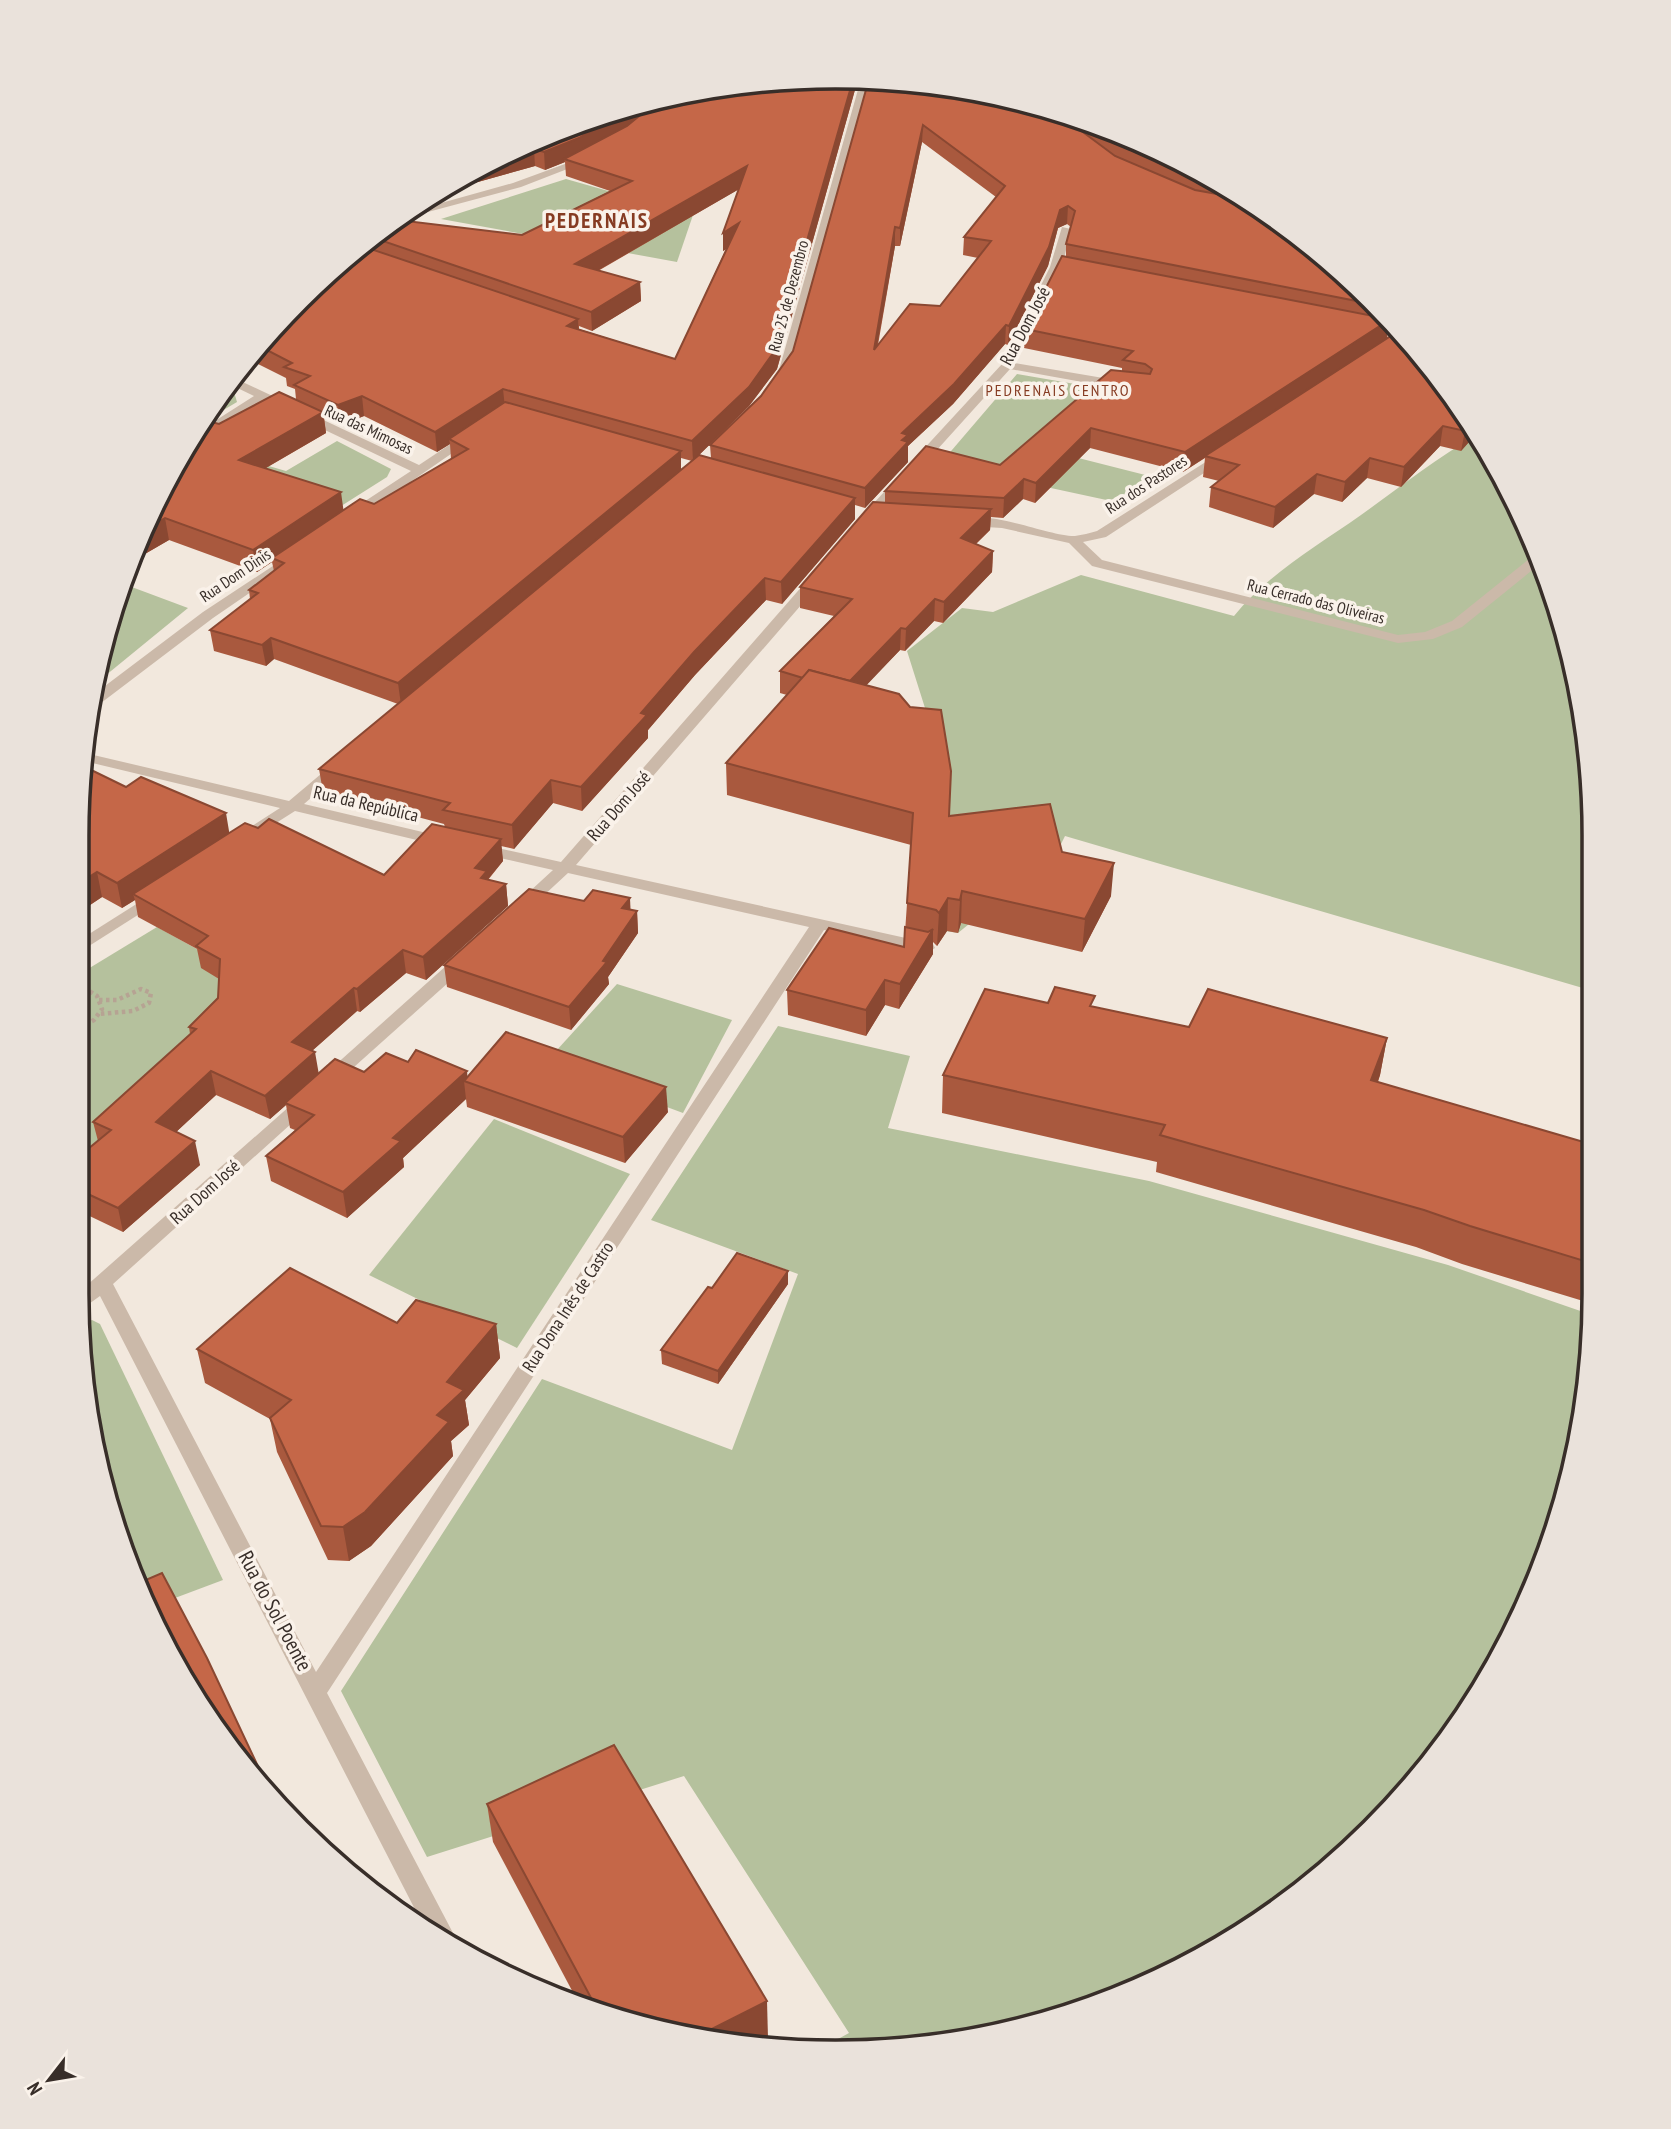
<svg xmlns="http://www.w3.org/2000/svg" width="1671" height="2129" font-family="'PT Sans Narrow',sans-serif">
  <rect width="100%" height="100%" fill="#f2e8dd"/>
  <g fill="#b5c19d">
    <polygon points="566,179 693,215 677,262 441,219"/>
    <polygon points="1017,374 1133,394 1035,447 1165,480 1125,504 940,464"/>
    <polygon points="224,388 234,392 237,402 200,424"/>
    <path d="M1477 435 1492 456 1554 592 1592 785 1593 991 1065 836 1057 852 958 933 940 930V741L925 708 907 651 962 608 993 612 1081 575 1234 616C1268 574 1317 546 1361 515 1399 488 1436 458 1477 435Z"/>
    <polygon points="337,441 391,469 387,477 338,508 196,445 286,471"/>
    <polygon points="121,583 188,608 100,680 117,591"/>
    <polygon points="157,927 213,958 224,982 222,1021 164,1086 77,1160 78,975"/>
    <polygon points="617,984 732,1020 683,1113 546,1062"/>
    <polygon points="778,1026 910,1056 888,1128 1149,1181 1448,1265 1592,1315 1579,1441 1536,1583 1466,1715 1372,1830 1215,1950 1032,2026 836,2052 818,2050 849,2033 684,1776 427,1857 341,1691 542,1379 732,1450 798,1274 651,1220"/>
    <polygon points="494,1119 630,1174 517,1348 369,1275"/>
    <polygon points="92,1320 100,1324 223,1580 151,1607 103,1490 81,1324"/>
  </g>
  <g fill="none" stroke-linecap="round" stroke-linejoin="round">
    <g stroke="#b6a393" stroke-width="4.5" stroke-dasharray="3.5 3.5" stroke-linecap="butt">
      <polyline points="78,984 97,996 102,1009 94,1020 78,1029"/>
      <polyline points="99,1000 117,1000 141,989 151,993 149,1003 133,1011 99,1014"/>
      <polyline points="78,1080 85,1084 89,1096 78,1103"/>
    </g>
    <g fill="#cbb9a9" fill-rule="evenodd">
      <polygon points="861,79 871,79 791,370 784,382 776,382 774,379 779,370"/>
      <polygon points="584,157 593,159 521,187 398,220 409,212 513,183"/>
      <polygon points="1062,227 1071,229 1062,267 1014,363 1121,381 1127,385 1121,389 1010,369 871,523 861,523 861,517 1002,364 1050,267"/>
      <polygon points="232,377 419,465 464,435 472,435 474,438 357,519 347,519 347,513 411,471 264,401 204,439 196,439 196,433 254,396 227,383"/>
      <path d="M1223 451 1229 455 1227 458 1106 537 1083 542 1102 560 1398 635 1425 632 1452 621 1534 555H1537L1541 563 1462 627 1433 639 1398 643 1092 566 1069 543 1002 528 969 526 962 522C982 506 1050 537 1075 536 1082 535 1090 533 1097 531Z"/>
      <polygon points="291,554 298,558 296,561 213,618 101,703 95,704 97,692 203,612"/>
      <polygon points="816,575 823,579 821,582 576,865 933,944 935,948 927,953 824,930 327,1693 453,1933 456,1941 453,1948 423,1925 100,1296 79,1311 77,1294 300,1097 312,1097 315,1101 312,1105 113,1284 316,1672 809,927 568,873 528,910 516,910 514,907 516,904 553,870 474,852 472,849 480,844 561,862 811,576"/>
      <polygon points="85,753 289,801 334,763 339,761 347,766 344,769 304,804 448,838 450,841 442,846 295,811 238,847 230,842 232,839 280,808 84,761"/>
      <polygon points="157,891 165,896 163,899 78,953 78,941"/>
      <polygon points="462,956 470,961 468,965 335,1084 323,1084 320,1080 323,1076 456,957"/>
    </g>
  </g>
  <g fill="#a9593e" fill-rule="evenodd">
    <path d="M858 79 777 369 749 406 699 455 711 458 710 445 761 396 793 351 869 79 1066 119 1064 115 1171 155 1297 234 1399 329 1389 327 1387 338 1476 434 1461 451 1440 446 1401 487 1367 478 1342 502 1314 494 1273 528 1209 507 1211 487 1219 481 1203 477 1205 458 1183 472 1090 448 1035 503 1023 499 1003 518 991 517 990 530 976 544 993 551 992 572 943 623 934 621 905 651 900 650 866 685 950 816 1062 852 1111 896 1082 952 961 923 958 933 947 931 937 946 933 942V954L899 1009 885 1005 866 1036 788 1015 787 990 904 947 911 845 727 795 726 763 787 695 780 693V671L834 616 800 608V587L885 503V491L1000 465 1122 371V368L1024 348 1025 329 1066 256V244L1071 227 1067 224 1058 228 1048 266 1008 345 1005 344 953 404 908 446V462L865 508 855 505V519L782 604 766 600 695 675 648 730V738L582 811 553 803 514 849 501 846 503 861 488 880 506 884 508 906 426 980 406 973 360 1012 357 1011 312 1051 318 1073 364 1072 408 1062 467 1071V1078L668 1112 625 1163 467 1107 466 1099 403 1158 404 1167 347 1218 271 1181 266 1156 295 1130 290 1128 286 1105 270 1119 216 1095 176 1132 200 1165 123 1232 77 1210V1158L98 1141 93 1122 190 1034 189 1027 218 998 219 979 201 968 197 949 138 917 135 900 122 908 102 897 78 913 126 787 229 832 384 875 445 827 444 824 323 792 319 769 398 704 274 659 266 666 214 651 210 630 250 599 249 590 274 571 272 562 257 572 169 540 131 562 178 457 219 424 296 399 295 389 287 386 286 378 248 359 336 265 398 220 522 235 610 191 566 176 565 162 545 170 535 166 435 194 456 179 591 117 646 111 736 84ZM922 142 996 197 964 237 963 255 978 258 940 306 878 345 895 246H900ZM739 189 723 251 726 249 675 359 579 329V326L592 331 641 301 640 282 598 271ZM364 416 437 452 450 444 451 459 374 504 343 510 266 468 326 433 324 417 341 425ZM681 458 692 461 681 469Z"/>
    <polygon points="584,901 637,911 638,933 608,977 609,984 571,1030 447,987 444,965"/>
    <polygon points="1048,1003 1094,1007 1189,1027 1387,1038 1380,1075 1378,1082 1594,1145 1594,1294 1593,1304 1462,1264 1416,1247 1156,1172 1157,1162 942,1113 943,1075"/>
    <polygon points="788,1271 788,1284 718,1384 662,1364 661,1350"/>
    <polygon points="397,1323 496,1324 500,1358 465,1400 469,1425 451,1441 453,1456 371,1546 349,1561 328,1560 277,1452 270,1419 205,1383 197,1349"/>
    <polygon points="487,1804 768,2038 760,2042 640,2026 577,2000 493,1842"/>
  </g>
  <g fill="#8a4832">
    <polygon points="858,79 777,369 749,406 693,461 692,441 853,80"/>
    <polygon points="654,103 633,124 564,159 565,162 545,170 544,152 629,108"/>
    <polygon points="923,125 922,142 900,246 900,228"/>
    <polygon points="534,149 535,166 435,194 456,179 505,156"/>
    <polygon points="747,166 748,184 576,283 575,264"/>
    <polygon points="1068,206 1067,224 1058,228 1048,266 1008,345 1009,326 1060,210"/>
    <polygon points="739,223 739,242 723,251 723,233"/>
    <polygon points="895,227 895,246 873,369 874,350"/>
    <polygon points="640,282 641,301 592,331 591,312"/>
    <polygon points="578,319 579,339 567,326"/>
    <polygon points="1389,320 1387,338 1183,472 1185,452"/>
    <polygon points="1006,325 1005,344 953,404 908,446 908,462 865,508 865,488 902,433"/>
    <polygon points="503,389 505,408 449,439 450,444 437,452 435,432"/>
    <polygon points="362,396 364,416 341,425 338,405"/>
    <polygon points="323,412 326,433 243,481 239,460"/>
    <polygon points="1470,425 1476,434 1461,451 1465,431"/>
    <polygon points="1443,426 1440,446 1401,487 1404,467"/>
    <polygon points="1091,428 1090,448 1035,503 1036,483"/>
    <polygon points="681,451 681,471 401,705 398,683"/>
    <polygon points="1370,458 1367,478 1342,502 1345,482"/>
    <polygon points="1317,474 1314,494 1273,528 1275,507"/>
    <polygon points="1024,479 1023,499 1003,518 1004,498"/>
    <polygon points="341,492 344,514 272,558 272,562 257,572 253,550"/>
    <polygon points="855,498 855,519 782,604 781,582"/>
    <polygon points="991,509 990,530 960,559 961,538"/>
    <polygon points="165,518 169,540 131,562 146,529"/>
    <polygon points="993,551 992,572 943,623 944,602"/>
    <polygon points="765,578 766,600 695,675 648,730 648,738 582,811 581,787 641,713 694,652"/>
    <polygon points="935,599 934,621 905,651 906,629"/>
    <polygon points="901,628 900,650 843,710 843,688"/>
    <polygon points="271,638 274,659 266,666 262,645"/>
    <polygon points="551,780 553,803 514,849 512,825"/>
    <polygon points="226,813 230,837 133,894 135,900 122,908 117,883"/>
    <polygon points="501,839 503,861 488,879 489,894 475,868"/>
    <polygon points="1114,863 1111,896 1082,952 1085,919"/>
    <polygon points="97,872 102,897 78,913 78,884"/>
    <polygon points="506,884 508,906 426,980 423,957"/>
    <polygon points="962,891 961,923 958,933 960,900"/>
    <polygon points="630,898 631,920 622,908"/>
    <polygon points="948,898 947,931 937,946 939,913"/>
    <polygon points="637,911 638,933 608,977 609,984 571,1030 569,1007"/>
    <polygon points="933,929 933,954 899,1009 900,984"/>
    <polygon points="403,950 406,973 360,1012 357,989"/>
    <polygon points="885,980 885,1005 866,1036 866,1010"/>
    <polygon points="354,988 357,1011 296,1065 292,1042"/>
    <polygon points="1387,1038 1380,1075 1364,1117 1371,1080"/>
    <polygon points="315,1052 319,1075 285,1103 286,1105 270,1119 265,1096"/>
    <polygon points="211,1071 216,1095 161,1146 156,1122"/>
    <polygon points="467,1071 468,1083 464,1081 466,1099 403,1158 404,1167 347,1218 343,1192 393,1138"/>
    <polygon points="666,1087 668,1112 625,1163 623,1137"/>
    <polygon points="195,1141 200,1165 123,1232 118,1208"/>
    <polygon points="788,1271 788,1284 718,1384 718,1371"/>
    <polygon points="496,1324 500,1358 465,1400 469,1425 451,1441 453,1456 371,1546 349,1561 343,1527 437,1415 447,1382"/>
    <polygon points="767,2001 768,2038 760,2042 702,2034"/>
  </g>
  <g fill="#c56748" stroke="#8a4832" stroke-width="2" fill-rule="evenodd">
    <path d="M869 79H885L1031 103 1056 112 1115 156 1195 190 1239 198 1297 234 1372 304 1066 244 1075 211 1068 206 1060 210 1049 247 1009 326 1006 325 954 384 902 433 908 435 902 440 908 442 865 488 710 445 761 396 793 351ZM923 125 1005 186 964 237 991 241 940 306 910 304 874 350 895 227 900 228Z"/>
    <polygon points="853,80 776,349 749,387 692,441 503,389 435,432 362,396 338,405 294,385 310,376 284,367 292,363 259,346 336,265 362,246 578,319 567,326 675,359 739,223 723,233 747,166 575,264 640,282 591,312 374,238 398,220 522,235 632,181 564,159 627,126 655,103 736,84"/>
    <polygon points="629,108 579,138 544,152 534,149 505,156 591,117"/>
    <polygon points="1099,128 1171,155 1216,183 1203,181 1126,148"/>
    <polygon points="1062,256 1389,319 1389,320 1185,452 1091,428 1036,483 1024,479 1004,498 885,491 926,446 1000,465 1111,370 1150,374 1152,369 1145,364 1123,360 1133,351 1025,329"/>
    <polygon points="1400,330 1405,335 1470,425 1465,431 1443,426 1404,467 1370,458 1345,482 1317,474 1275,507 1211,487 1239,465 1205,456"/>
    <polygon points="279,392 323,412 239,460 341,492 253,550 165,518 146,529 178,457 203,420 219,424"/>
    <polygon points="505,402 681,451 398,683 271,638 262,645 210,630 258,593 249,590 284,563 272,558 360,499 374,504 468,449 449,439"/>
    <polygon points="699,455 855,498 781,582 765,578 694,652 641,713 647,715 581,787 551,780 512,825 443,810 450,803 319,769"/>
    <polygon points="873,502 991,509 961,538 993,551 944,602 935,599 906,629 901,628 850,681 809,670 803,678 780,671 852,599 800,587"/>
    <polygon points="809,670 899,694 910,707 941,710 951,771 949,816 1050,804 1062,852 1114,863 1085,919 962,891 960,900 948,898 939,913 936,910 907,903 913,813 726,763"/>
    <polygon points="83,766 126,787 141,777 226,813 117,883 97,872 78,884 79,786"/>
    <polygon points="269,819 384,875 432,824 501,839 475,868 487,871 481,878 506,884 423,957 403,950 357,989 354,988 292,1042 315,1052 265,1096 211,1071 156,1122 195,1141 118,1208 77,1189 77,1158 111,1130 93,1122 196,1029 189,1027 218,998 220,959 196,946 208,936 133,894 245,823 258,828"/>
    <polygon points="529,889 584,901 593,890 630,898 622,908 637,911 603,961 607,962 569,1007 444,965"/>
    <polygon points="905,927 928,932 933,929 900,984 885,980 866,1010 787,990 829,928 904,947"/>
    <polygon points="1055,987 1095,996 1090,1006 1189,1027 1208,989 1387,1038 1371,1080 1594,1145 1594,1264 1470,1226 1424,1210 1160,1135 1165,1125 943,1075 985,989 1048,1003"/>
    <polygon points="506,1032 666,1087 623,1137 464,1081"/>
    <polygon points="416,1050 467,1071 393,1138 401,1141 343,1192 266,1156 314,1115 285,1103 335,1059 364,1072 386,1053 408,1062"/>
    <polygon points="737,1253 788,1271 718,1371 661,1350 708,1287 712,1288"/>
    <polygon points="290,1268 397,1323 416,1300 496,1324 447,1382 464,1390 437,1415 449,1422 365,1512 343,1527 321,1526 270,1418 291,1400 197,1349"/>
    <polygon points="162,1573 207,1658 270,1792 179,1673 141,1582"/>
    <polygon points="614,1745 767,2001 702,2034 640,2026 597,2009 487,1804"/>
  </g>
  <g text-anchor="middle" stroke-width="7" stroke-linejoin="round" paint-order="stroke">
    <g font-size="16" fill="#382e29" stroke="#faf2ea">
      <text transform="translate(788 296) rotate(-75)" y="6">Rua 25 de Dezembro</text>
      <text transform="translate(369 429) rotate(25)" y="6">Rua das Mimosas</text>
      <text transform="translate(1146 484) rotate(-33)" y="6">Rua dos Pastores</text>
      <text transform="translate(235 575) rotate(-34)" y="6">Rua Dom Dinis</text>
      <text transform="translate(1316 601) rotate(14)" y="6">Rua Cerrado das Oliveiras</text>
    </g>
    <g font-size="16" letter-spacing="2" fill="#863b22" stroke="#faf2ea">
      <text x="1058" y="396">PEDRENAIS CENTRO</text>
    </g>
    <g font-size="18" fill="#382e29" stroke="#faf2ea">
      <text transform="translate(1025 326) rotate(-62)" y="6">Rua Dom José</text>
      <text transform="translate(366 804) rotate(13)" y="6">Rua da República</text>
      <text transform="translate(619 806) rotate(-49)" y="6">Rua Dom José</text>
      <text transform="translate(205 1192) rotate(-42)" y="6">Rua Dom José</text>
      <text transform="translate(568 1307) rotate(-57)" y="6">Rua Dona Inês de Castro</text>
    </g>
    <g font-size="21" font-weight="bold" letter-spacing="2" fill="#863b22" stroke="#faf2ea">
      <text x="597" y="228">PEDERNAIS</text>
    </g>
    <g font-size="21" fill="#382e29" stroke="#faf2ea">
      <text transform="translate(275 1611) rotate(62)" y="7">Rua do Sol Poente</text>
    </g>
  </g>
  <path d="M0 0H1671V2129H0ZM835 89H836A746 746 0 0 1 1582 835V1294A746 746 0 0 1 836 2040H835A746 746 0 0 1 89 1294V835A746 746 0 0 1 835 89Z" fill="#eae2db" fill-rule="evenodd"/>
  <path fill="none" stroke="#382e29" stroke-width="3.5" d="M835 89H836A746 746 0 0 1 1582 835V1294A746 746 0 0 1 836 2040H835A746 746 0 0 1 89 1294V835A746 746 0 0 1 835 89Z"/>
  <g transform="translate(49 2080) rotate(239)" stroke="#faf2ea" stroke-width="5" paint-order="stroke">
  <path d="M0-5L12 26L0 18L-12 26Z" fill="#382e29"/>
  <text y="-10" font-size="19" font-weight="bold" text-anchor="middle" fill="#382e29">N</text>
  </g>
</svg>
